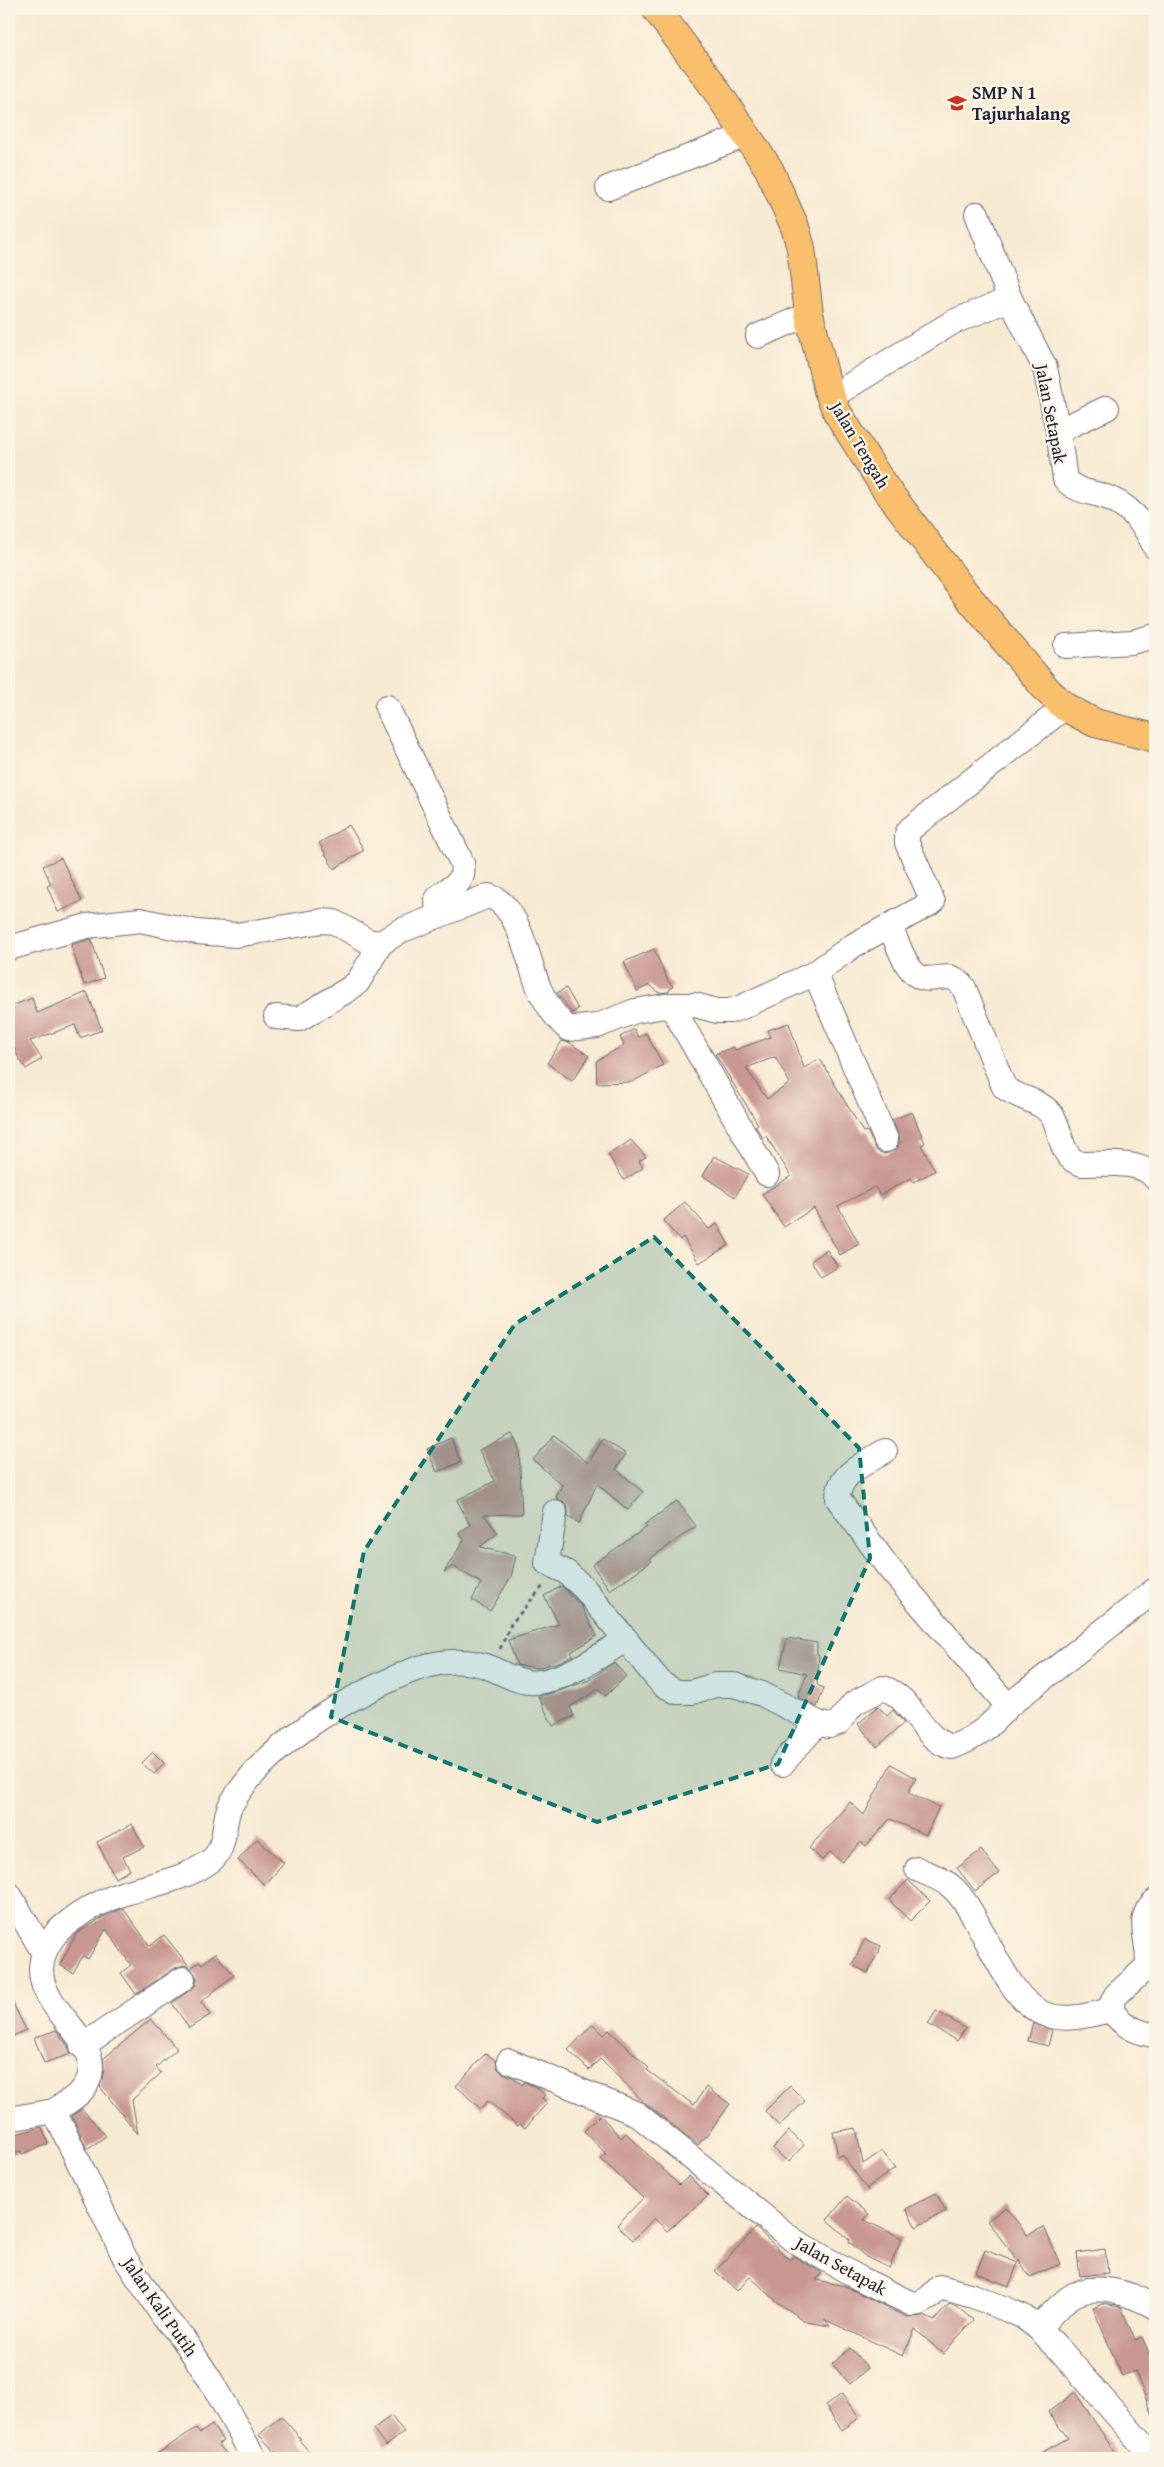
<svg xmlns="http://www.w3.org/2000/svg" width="1164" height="2467" font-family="'Gentium Book Plus',serif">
  <rect width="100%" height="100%" fill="#fcf5e5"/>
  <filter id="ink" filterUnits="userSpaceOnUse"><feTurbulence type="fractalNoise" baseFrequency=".02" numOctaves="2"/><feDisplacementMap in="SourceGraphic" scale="10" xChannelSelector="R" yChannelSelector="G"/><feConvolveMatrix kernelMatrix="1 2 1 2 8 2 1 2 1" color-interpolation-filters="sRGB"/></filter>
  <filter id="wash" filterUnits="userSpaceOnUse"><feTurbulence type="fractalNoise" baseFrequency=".0096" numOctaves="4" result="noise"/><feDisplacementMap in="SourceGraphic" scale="20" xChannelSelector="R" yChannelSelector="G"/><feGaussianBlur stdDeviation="1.12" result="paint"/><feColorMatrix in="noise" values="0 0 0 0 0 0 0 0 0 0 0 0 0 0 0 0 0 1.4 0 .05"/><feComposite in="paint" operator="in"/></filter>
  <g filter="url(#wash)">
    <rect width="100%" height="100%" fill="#f7ead2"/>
    <g id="blocks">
      <g fill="#c89791" fill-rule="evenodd">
        <polygon points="349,825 364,850 334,869 319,843"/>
        <polygon points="61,858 82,901 58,912 47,886 51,884 43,866"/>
        <polygon points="91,939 104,978 84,985 71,945"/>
        <polygon points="654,949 668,981 673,986 668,992 659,993 650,985 637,991 624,962"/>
        <polygon points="566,988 578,1009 572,1013 557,993"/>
        <polygon points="87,992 102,1030 80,1038 75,1025 30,1041 42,1059 26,1069 18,1057 9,1032 9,1007 32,998 37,1013"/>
        <path d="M789 1023 804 1068 820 1059 863 1132 867 1131 877 1151 885 1154 897 1149 900 1142 899 1135 892 1120 912 1112 925 1143 921 1145 935 1171 913 1182 911 1178 880 1195 875 1187 838 1206 859 1244 840 1255 814 1208 784 1227 762 1194 791 1176 766 1136 763 1138 755 1126 758 1124 715 1054 734 1047 735 1050 771 1037 768 1030ZM775 1057 790 1083 767 1099 746 1068Z"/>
        <polygon points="634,1029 638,1037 646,1033 663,1065 632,1082 597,1083 596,1061 624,1045 620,1037"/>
        <polygon points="562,1041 570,1043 589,1056 572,1081 547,1063"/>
        <polygon points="631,1140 646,1157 639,1161 643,1168 624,1180 608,1155"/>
        <polygon points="714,1156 748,1174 735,1197 703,1176"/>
        <polygon points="685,1202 709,1229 717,1224 729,1245 699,1263 683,1237 680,1240 663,1221"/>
        <polygon points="827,1250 838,1267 821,1277 811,1261"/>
        <polygon points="512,1434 519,1448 522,1514 484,1515 498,1533 480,1547 516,1556 511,1577 490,1611 472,1600 481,1583 453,1566 444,1572 464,1540 459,1533 470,1525 457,1500 495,1481 479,1450"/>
        <polygon points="554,1435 588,1463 603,1439 626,1454 616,1469 643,1492 628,1510 597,1484 579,1523 568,1517 568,1507 563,1501 556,1498 562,1485 533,1460"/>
        <polygon points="451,1438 461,1462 437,1472 427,1449"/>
        <polygon points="677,1501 696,1526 650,1559 652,1561 610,1590 592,1565 647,1527 644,1525"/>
        <polygon points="562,1586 581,1606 597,1636 571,1652 573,1655 559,1662 537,1668 517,1665 508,1640 559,1624 544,1596"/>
        <polygon points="787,1638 817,1643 817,1654 819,1655 817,1685 824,1688 817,1707 798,1697 807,1674 780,1668"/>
        <polygon points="614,1663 626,1676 606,1696 599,1689 570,1707 574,1716 553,1726 538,1696 556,1692 589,1680"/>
        <polygon points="878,1706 887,1716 893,1710 904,1723 877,1747 858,1724"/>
        <polygon points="153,1752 164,1763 154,1774 142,1763"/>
        <polygon points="891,1764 916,1778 908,1793 939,1807 926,1835 890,1819 866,1846 861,1842 842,1862 830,1852 822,1860 809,1848 850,1802 864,1815"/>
        <polygon points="132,1824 144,1847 123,1857 130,1870 115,1878 97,1842"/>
        <polygon points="257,1839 284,1863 265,1885 238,1860"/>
        <polygon points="981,1850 999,1873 975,1891 957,1868"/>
        <polygon points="908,1880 930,1901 910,1921 889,1900"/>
        <polygon points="123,1908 150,1946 164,1935 190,1967 183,1965 175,1968 136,1994 121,1973 131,1965 106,1929 88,1959 83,1956 73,1973 60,1965 76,1934 103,1917"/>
        <polygon points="865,1939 881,1946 868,1973 852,1965"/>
        <polygon points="215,1953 234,1975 201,2002 210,2015 189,2028 172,2003 195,1986 197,1978 191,1968 200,1961 202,1964"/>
        <polygon points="9,1995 26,2030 9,2038"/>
        <polygon points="936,2011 965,2028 957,2041 928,2024"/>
        <polygon points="151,2019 177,2049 156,2067 161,2073 132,2100 138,2134 100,2087 104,2070 103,2059"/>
        <polygon points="1033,2023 1052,2030 1048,2046 1028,2041"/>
        <polygon points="593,2024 604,2035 609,2030 649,2068 647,2070 694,2105 706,2087 730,2104 706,2137 705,2136 698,2145 645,2103 600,2059 589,2070 568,2050"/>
        <polygon points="56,2030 68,2046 71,2054 44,2063 34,2038"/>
        <polygon points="486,2053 496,2061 498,2069 503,2073 514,2078 522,2085 524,2082 536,2087 545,2095 542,2098 547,2103 525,2128 520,2124 518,2126 488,2101 481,2109 456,2086"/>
        <polygon points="790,2086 805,2101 779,2126 765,2111"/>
        <polygon points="82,2109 106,2136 87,2149 72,2116"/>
        <polygon points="600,2115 621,2138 626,2133 679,2185 689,2176 708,2196 667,2231 654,2218 633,2240 617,2225 643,2198 601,2159 606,2154 584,2131"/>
        <polygon points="42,2127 48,2144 22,2154 21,2151 9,2154 9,2136"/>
        <polygon points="856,2128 863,2164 882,2151 895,2168 867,2188 868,2191 843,2155 838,2156 833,2132"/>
        <polygon points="789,2131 804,2145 788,2162 773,2148"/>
        <polygon points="936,2193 946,2211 916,2227 906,2209"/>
        <polygon points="847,2196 869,2214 864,2220 902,2238 889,2268 866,2257 849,2242 850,2240 827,2220"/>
        <polygon points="1006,2207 1027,2235 1044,2227 1060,2264 1030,2277 1019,2260 1019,2262 987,2221"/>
        <polygon points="756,2228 790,2260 793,2256 822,2273 816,2280 845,2286 906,2317 924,2316 934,2321 949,2304 956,2306 973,2320 943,2354 915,2329 903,2356 824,2319 830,2326 806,2322 779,2303 750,2277 737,2291 715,2271"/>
        <polygon points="1105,2249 1108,2273 1080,2276 1077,2253"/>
        <polygon points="985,2250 1018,2263 1009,2286 976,2273"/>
        <polygon points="1102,2304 1121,2307 1135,2340 1142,2337 1155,2367 1155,2421 1135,2371 1122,2376 1093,2308"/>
        <polygon points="850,2348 868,2368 850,2384 832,2364"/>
        <polygon points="1075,2392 1116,2454 1108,2458 1032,2458 1068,2438 1048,2412"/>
        <polygon points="842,2394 859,2418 842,2430 825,2406"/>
        <polygon points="281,2416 301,2439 299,2440 315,2458 281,2458 259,2435"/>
        <polygon points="391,2416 404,2432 386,2446 373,2429"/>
        <polygon points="212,2425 223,2441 218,2444 230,2458 151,2458 196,2428 200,2433"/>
      </g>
    </g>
  </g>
  <g filter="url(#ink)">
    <use href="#blocks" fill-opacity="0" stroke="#6d6870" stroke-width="1"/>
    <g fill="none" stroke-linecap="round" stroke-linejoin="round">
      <g stroke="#6d6870" stroke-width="26">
        <g id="minor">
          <polyline points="608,188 746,135"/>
          <path d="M977 214 1010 299 1045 368 1058 431 1065 479C1076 493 1096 492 1111 499 1132 508 1146 527 1155 547"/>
          <polyline points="758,336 809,314"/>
          <polyline points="831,397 953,322 1010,299"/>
          <polyline points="1058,431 1107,408"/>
          <polyline points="1066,646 1132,642 1155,636"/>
          <path d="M387 707 462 863C466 888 449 884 437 899L438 915"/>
          <path d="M890 927C897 941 902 960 913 972 931 990 948 964 964 988L1004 1087C1018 1099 1043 1100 1053 1117 1062 1133 1060 1159 1082 1164 1103 1164 1143 1160 1155 1178"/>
          <path d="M9 948 87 926 140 920 197 932 236 935 322 921 334 922 368 941 381 943 400 931 488 896C519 903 528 962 539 988 546 1004 555 1017 568 1029L597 1026 635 1011 671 1005H695L717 1011H730L742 1007 815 973 854 945 933 902 907 843V834L910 829 1065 707"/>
          <polyline points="815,973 886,1140"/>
          <polyline points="671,1005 767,1174"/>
          <polyline points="276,1017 299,1019 349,989 358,982 381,943"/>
          <path d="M885 1451C866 1463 838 1473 838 1499L888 1567 1008 1706"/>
          <path d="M555 1512 547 1563 566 1572 584 1588 655 1676 662 1684 677 1692H692L715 1685H734L762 1694 818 1723 829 1726 838 1723 854 1703 883 1688C914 1697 920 1740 952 1747 977 1738 991 1725 1008 1706L1155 1590"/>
          <polyline points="782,1764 818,1723"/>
          <path d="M917 1869C930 1875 944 1879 954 1889 986 1921 1005 2006 1051 2016 1071 2021 1092 2014 1111 2010"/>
          <polyline points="9,1894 42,1950"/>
          <path d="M1155 1901C1133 1920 1152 1943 1147 1967L1116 1995 1113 2000 1111 2010C1122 2025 1136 2033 1155 2035"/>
          <polyline points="82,2046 183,1979"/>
          <polyline points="509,2061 637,2114 793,2240 859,2278 912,2304 920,2303 929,2298 940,2287 973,2296 1003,2308 1022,2316 1038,2328 1060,2350 1147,2450 1152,2458"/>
          <path d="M54 2111C64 2104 80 2096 86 2085 116 2032 0 2001 57 1932 76 1914 103 1900 128 1892 155 1884 185 1879 209 1862 229 1848 221 1822 231 1804 268 1743 344 1699 408 1672 435 1661 466 1657 493 1669 504 1674 514 1680 527 1682 556 1686 602 1655 626 1639"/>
          <polyline points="9,2119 54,2111 125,2258 163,2316 182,2337 211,2381 254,2458"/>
          <path d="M1038 2328C1048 2318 1058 2306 1069 2298 1092 2280 1133 2294 1155 2307"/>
        </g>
      </g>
      <g stroke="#6d6870" stroke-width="30">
        <polyline id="major" points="656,9 710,81 769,169 795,227 801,248 809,314 828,390 837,412 883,485 965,593 1047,690 1065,707 1095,723 1155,738"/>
      </g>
      <polyline stroke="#6d6870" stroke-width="3" stroke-dasharray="4 4" stroke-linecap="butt" points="500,1649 511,1624 544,1585"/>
      <use href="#minor" stroke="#fff" stroke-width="24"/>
      <use href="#major" stroke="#f9bf6d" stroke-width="28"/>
    </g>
  </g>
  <path fill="#0f766e" fill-opacity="0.2" stroke="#0f766e" stroke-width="4" stroke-dasharray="10 6" stroke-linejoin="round" d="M654 1237 859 1448 870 1558 778 1764 597 1822 331 1717 364 1551 515 1324Z"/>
  <defs>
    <g id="school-bare" transform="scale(1.5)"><path d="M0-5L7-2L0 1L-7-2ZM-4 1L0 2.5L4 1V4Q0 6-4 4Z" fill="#c8321e" stroke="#fcf5e5" stroke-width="2.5" paint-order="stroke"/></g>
  </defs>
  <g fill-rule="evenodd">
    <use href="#school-bare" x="957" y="103"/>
  </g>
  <g text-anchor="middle" stroke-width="4.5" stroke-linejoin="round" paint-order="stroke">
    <g font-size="18" font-weight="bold" fill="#22223b" stroke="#fcf5e5" text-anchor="start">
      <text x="972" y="99">SMP N 1<tspan x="972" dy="21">Tajurhalang</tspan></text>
    </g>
    <g font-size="18" fill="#22223b" stroke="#fcf5e5">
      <text transform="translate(1051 414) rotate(79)" y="6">Jalan Setapak</text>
      <text transform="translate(860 445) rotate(59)" y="6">Jalan Tengah</text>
      <text transform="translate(841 2266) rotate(29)" y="6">Jalan Setapak</text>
      <text transform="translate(160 2307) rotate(55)" y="6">Jalan Kali Putih</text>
    </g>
  </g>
  <rect width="1164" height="2467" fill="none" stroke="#fcf5e5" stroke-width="30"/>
</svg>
